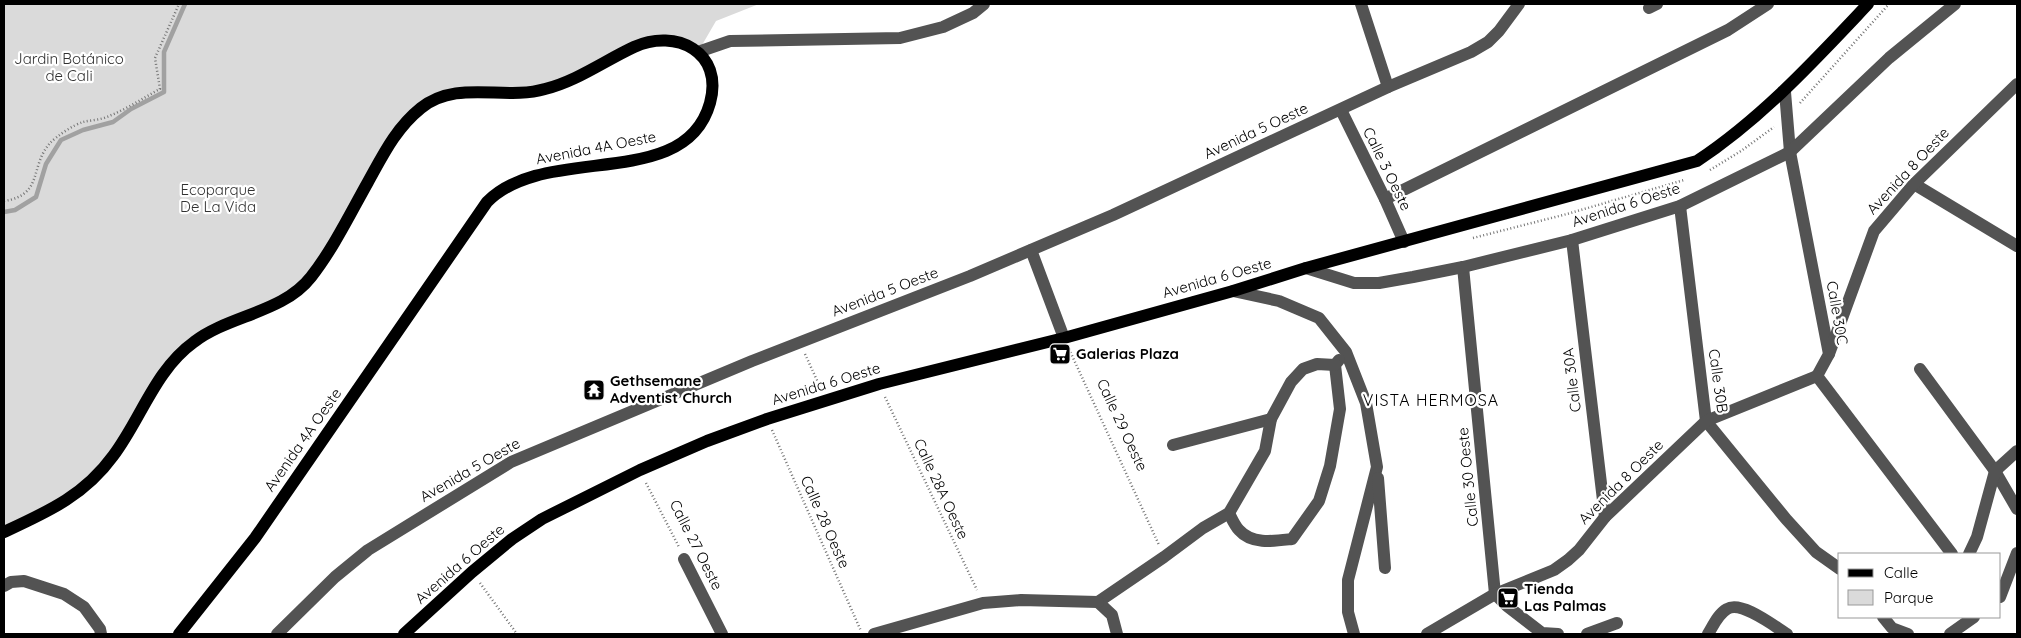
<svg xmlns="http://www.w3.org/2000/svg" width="2021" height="638" font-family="Quicksand,sans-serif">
  <rect width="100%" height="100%" fill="#fff"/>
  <polygon fill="#dadada" points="4,4 759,4 716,21 698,52 660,40 557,86 453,93 407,121 308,282 192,343 100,473 4,532"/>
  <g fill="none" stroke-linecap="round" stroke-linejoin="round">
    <polyline stroke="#a1a1a1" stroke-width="4.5" points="4,212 15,210 36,197 46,164 61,140 83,130 113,122 131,109 164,92 164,52 185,4"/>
    <g stroke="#757575" stroke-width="2.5" stroke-dasharray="1 2.5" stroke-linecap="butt">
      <polyline points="1800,103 1889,4"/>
      <polyline points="1710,170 1741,151 1774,127"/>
      <path d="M4 201C44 195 29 167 50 143 57 136 73 125 83 122 91 120 101 120 109 116 127 109 143 98 160 89L155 58 179 4"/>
      <polyline points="1473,238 1567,214 1684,180"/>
      <polyline points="1069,349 1159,545"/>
      <polyline points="805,354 820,387"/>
      <polyline points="885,397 977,590"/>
      <polyline points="772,430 861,631"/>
      <polyline points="646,483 679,547"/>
      <polyline points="480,583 517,634"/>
    </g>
    <g stroke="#535353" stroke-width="12">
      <polyline points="1361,4 1388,87"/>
      <polyline points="1649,8 1657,4"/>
      <polyline points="698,52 730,41 900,38 943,27 973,13 984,4"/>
      <polyline points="1785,92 1790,152 1829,354 1817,376 1952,554"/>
      <polyline points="1341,110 1385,199 1404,242"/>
      <polyline points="1914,184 2017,246"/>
      <polyline points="1385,199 1728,30 1768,4"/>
      <polyline points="1680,206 1706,421 1786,519 1816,552 1840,569"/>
      <polyline points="1572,240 1605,517"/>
      <polyline points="1031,250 1064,338"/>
      <polyline points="1463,267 1495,594 1507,606 1542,633 1558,634"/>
      <polyline points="1306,268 1354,283 1379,283 1413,277 1463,267 1572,240 1680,206 1790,152 1889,58 1955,4"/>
      <polyline points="1233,291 1279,301 1319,318 1346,352 1366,403 1377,467 1348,580 1348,612 1354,634"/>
      <polyline points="1829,354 1874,231 1914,184 2017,84"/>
      <polyline points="1920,369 1995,471 2017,509"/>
      <polyline points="1173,445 1271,419"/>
      <polyline points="1378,478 1385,568"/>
      <path d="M1229 513C1232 519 1235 526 1239 530 1252 545 1275 541 1292 539L1319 501 1330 466 1340 409 1335 365 1339 360"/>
      <polyline points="1969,554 1977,537 1995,471 2017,451"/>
      <polyline points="684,559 722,634"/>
      <polyline points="4,586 11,582 24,581 64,594 84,607 100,629 101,634"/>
      <polyline points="2000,597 2017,553"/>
      <polyline points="1098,602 1164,557 1203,528 1229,513 1265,451 1271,419 1291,382 1303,369 1317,364 1335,365"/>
      <polyline points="1098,602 1112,615 1117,634"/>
      <polyline points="1883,617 1892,628 1908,634"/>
      <polyline points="277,634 335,577 368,550 511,462 752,361 970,276 1113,215 1388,87 1471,52 1488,42 1499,31 1519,4"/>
      <polyline points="874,634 983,603 1021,600 1098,602"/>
      <polyline points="1427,634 1495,594 1554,570 1568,560 1579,550 1605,517 1706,421 1817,376"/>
      <polyline points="1587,634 1617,623"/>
      <path d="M1708 634C1713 626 1718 614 1727 609 1741 600 1774 626 1787 634"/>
      <polyline points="1950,634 1974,617"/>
    </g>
    <g stroke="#000" stroke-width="12">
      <path d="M4 532C47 512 84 496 113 456 141 419 155 370 194 342 229 315 283 313 311 277 333 249 350 214 368 182 383 155 396 128 421 108 457 79 504 101 545 89 577 81 604 61 634 47 676 28 724 52 710 103 685 193 546 142 487 202L255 538 179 634"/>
      <path d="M404 634 472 572 512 539 542 519 640 470 707 441 767 419 879 384 1064 338 1233 291 1306 268 1697 161C1762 118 1815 60 1868 4"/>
    </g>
  </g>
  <defs>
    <g id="supermarket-square" transform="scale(1.125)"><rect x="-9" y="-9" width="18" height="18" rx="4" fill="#000" stroke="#fff"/><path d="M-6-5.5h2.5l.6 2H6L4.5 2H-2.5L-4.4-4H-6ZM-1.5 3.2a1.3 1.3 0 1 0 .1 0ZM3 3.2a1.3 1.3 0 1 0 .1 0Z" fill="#fff"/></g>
    <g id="temple-square" transform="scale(1.125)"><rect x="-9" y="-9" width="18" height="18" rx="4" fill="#000" stroke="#fff"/><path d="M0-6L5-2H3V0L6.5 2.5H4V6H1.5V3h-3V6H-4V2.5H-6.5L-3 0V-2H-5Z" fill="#fff"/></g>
  </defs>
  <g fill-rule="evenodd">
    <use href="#supermarket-square" x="1060" y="354"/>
    <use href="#temple-square" x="594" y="390"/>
    <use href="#supermarket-square" x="1508" y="598"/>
  </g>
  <g text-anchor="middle" stroke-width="4.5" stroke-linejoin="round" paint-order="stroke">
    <g font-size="15" fill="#313131" stroke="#fff">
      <text x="69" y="64">Jardin Botánico<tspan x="69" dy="17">de Cali</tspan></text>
      <text x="218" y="195">Ecoparque<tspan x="218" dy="17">De La Vida</tspan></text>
    </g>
    <g font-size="15" fill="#000" stroke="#fff">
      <text transform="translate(1256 131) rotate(-25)" y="5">Avenida 5 Oeste</text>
      <text transform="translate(596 148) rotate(-11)" y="5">Avenida 4A Oeste</text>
      <text transform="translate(1387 169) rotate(64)" y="5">Calle 3 Oeste</text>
      <text transform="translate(1908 171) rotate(-47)" y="5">Avenida 8 Oeste</text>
      <text transform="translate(1626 205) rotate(-18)" y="5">Avenida 6 Oeste</text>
      <text transform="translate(1217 278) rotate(-16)" y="5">Avenida 6 Oeste</text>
      <text transform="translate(885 292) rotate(-21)" y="5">Avenida 5 Oeste</text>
      <text transform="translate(1837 313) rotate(80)" y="5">Calle 30C</text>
      <text transform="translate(1572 380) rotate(-97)" y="5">Calle 30A</text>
      <text transform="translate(1718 381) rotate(82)" y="5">Calle 30B</text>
      <text transform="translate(826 384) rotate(-17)" y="5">Avenida 6 Oeste</text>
      <text transform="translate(1122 425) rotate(65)" y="5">Calle 29 Oeste</text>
      <text transform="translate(303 440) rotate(-55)" y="5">Avenida 4A Oeste</text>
      <text transform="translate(470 470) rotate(-30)" y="5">Avenida 5 Oeste</text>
      <text transform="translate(1468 477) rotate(-96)" y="5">Calle 30 Oeste</text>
      <text transform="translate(1621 482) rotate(-45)" y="5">Avenida 8 Oeste</text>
      <text transform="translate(941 489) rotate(65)" y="5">Calle 28A Oeste</text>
      <text transform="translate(825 522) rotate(66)" y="5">Calle 28 Oeste</text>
      <text transform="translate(696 545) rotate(63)" y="5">Calle 27 Oeste</text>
      <text transform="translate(460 564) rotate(-41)" y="5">Avenida 6 Oeste</text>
    </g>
    <g font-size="15" font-weight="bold" fill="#000" stroke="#fff" text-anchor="start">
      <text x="1076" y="359">Galerias Plaza</text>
      <text x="610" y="386">Gethsemane<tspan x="610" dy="17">Adventist Church</tspan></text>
      <text x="1524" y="594">Tienda<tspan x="1524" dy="17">Las Palmas</tspan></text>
    </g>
    <g font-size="16" letter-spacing="1" fill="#000" stroke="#fff">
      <text x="1431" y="406">VISTA HERMOSA</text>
    </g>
  </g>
  <rect width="2021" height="638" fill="none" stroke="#000000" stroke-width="10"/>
  <rect x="1838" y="553" width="162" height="65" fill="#ffffff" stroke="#999999"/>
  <rect x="1848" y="569" width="25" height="8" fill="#000000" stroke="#999999"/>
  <text x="1884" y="578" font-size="15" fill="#000000">Calle</text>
  <rect x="1848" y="590" width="25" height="15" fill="#dadada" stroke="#999999"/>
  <text x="1884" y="603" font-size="15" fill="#000000">Parque</text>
</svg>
